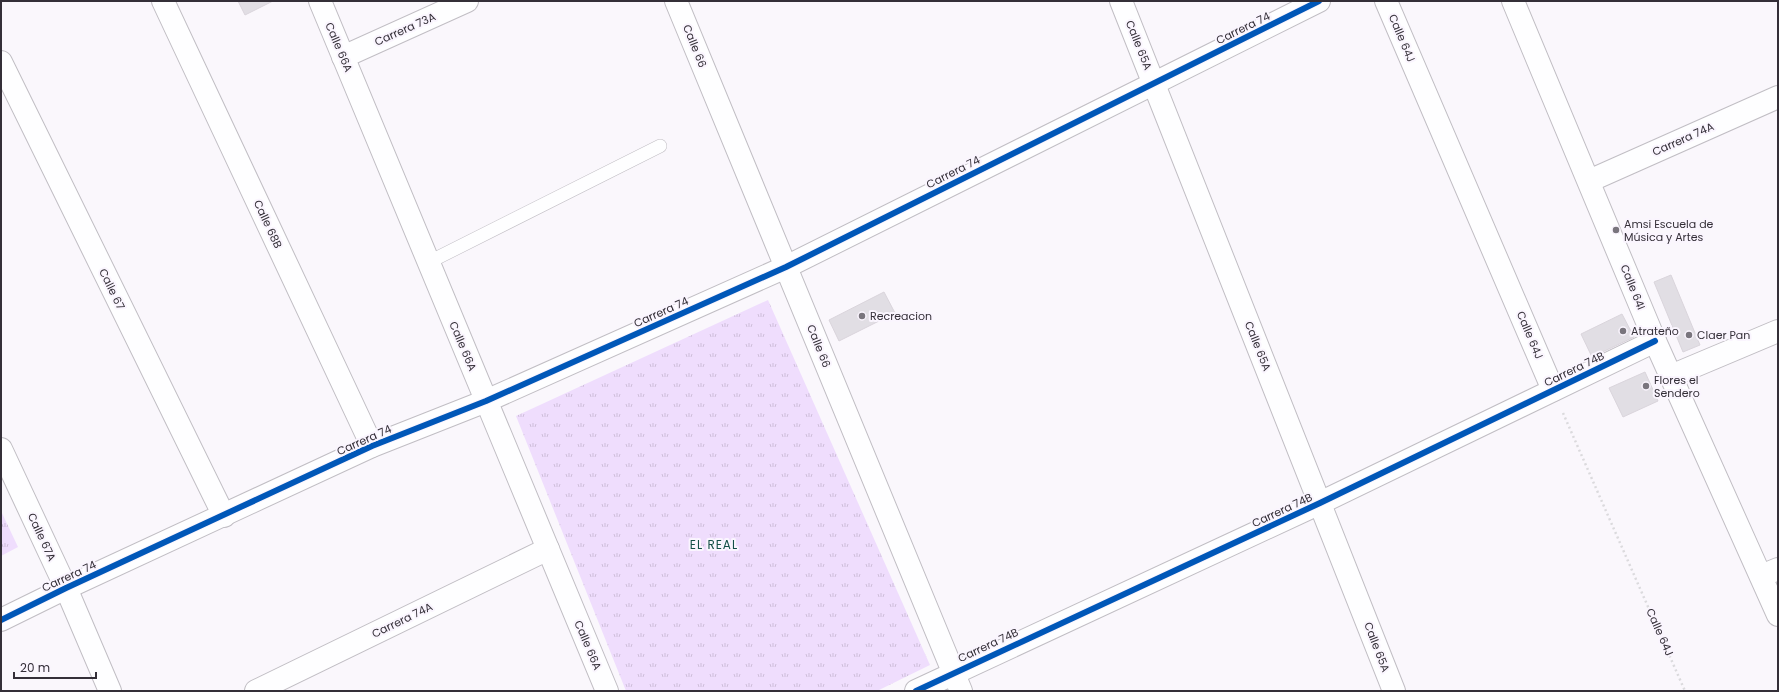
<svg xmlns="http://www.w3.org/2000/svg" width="1779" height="692" font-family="Poppins,sans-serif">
  <defs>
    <pattern id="park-tufts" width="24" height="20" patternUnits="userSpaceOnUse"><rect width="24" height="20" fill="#efddfd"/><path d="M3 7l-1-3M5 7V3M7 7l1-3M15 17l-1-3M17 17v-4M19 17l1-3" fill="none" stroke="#cebeda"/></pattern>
  </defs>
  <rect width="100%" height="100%" fill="#faf7fc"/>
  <g fill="url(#park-tufts)">
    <polygon points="768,300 930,665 877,691 626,691 516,416"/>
    <polygon points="1,511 18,547 1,556"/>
  </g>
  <g fill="#e1dee4" stroke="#dad5dc">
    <polygon points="238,1 273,1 245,15"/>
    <polygon points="1671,275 1700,345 1683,352 1654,282"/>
    <polygon points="884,292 895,313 839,341 829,320"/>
    <polygon points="1622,314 1634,337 1592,357 1581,334"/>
    <polygon points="1645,372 1658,401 1623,417 1609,388"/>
  </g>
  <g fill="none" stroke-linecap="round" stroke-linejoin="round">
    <g stroke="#c1bec4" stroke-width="14">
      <polyline id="lane" points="429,262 660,146"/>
    </g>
    <g stroke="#c1bec4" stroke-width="24">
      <g id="street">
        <polyline points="163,1 372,446"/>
        <polyline points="1121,1 1394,691"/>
        <polyline points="1386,1 1553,390"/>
        <polyline points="1513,1 1655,341 1778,615"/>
        <polyline points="343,57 467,1"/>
        <polyline points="1,62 224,516"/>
        <polyline points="1589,181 1778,97"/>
        <polyline points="1671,376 1778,331"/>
        <polyline points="1,449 66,588 110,691"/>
        <polyline points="1761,576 1778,569"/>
        <polyline points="1,620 66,588 372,446 486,401 786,267 1319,1"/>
        <polyline points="256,691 548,549"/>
        <polyline points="916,691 1320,503 1655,341"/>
      </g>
    </g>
    <g stroke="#c1bec4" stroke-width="24">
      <g id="secondary">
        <polyline points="320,1 607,691"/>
        <polyline points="676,1 961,691"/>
      </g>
    </g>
    <polyline stroke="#dbdadd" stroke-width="2.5" stroke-dasharray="2 3" stroke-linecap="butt" points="1563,413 1685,691"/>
    <use href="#lane" stroke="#fefeff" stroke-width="13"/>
    <use href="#street" stroke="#fefeff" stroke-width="22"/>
    <use href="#secondary" stroke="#fefeff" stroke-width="22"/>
    <g stroke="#faf5fe" stroke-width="8">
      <g id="cycleway">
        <polyline points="1,620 66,588 372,446 486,401 786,267 1319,1"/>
        <polyline points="916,691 1320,503 1655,341"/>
      </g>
    </g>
    <use href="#cycleway" stroke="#0057b8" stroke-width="6"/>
  </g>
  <g fill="#79757d" stroke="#faf5fe" stroke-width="1.5">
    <circle cx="1616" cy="230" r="4"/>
    <circle cx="862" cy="316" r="4"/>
    <circle cx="1623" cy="331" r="4"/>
    <circle cx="1689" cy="335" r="4"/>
    <circle cx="1646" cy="386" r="4"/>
  </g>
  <g text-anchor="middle" stroke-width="4" stroke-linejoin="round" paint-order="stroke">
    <g font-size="11" fill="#342f38" stroke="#faf5fe">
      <text transform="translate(1243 28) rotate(-26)" y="4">Carrera 74</text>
      <text transform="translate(405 29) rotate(-24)" y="4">Carrera 73A</text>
      <text transform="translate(1402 38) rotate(67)" y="4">Calle 64J</text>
      <text transform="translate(1139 45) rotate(68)" y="4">Calle 65A</text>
      <text transform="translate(695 46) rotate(68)" y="4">Calle 66</text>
      <text transform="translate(339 47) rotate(67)" y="4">Calle 66A</text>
      <text transform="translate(1683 139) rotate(-24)" y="4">Carrera 74A</text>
      <text transform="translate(953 172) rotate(-27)" y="4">Carrera 74</text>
      <text transform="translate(268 224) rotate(65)" y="4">Calle 68B</text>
      <text transform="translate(1633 287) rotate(68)" y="4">Calle 64I</text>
      <text transform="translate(112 289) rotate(64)" y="4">Calle 67</text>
      <text transform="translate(661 312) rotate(-24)" y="4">Carrera 74</text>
      <text transform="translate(1530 335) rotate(67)" y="4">Calle 64J</text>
      <text transform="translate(463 346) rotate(67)" y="4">Calle 66A</text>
      <text transform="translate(819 346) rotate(68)" y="4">Calle 66</text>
      <text transform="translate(1258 346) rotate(68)" y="4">Calle 65A</text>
      <text transform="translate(1574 369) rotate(-26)" y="4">Carrera 74B</text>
      <text transform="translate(364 440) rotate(-24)" y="4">Carrera 74</text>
      <text transform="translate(1282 510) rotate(-25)" y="4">Carrera 74B</text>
      <text transform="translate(42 537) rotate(65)" y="4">Calle 67A</text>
      <text transform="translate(69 576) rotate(-25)" y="4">Carrera 74</text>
      <text transform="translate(402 620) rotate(-26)" y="4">Carrera 74A</text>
      <text transform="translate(1660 632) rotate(66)" y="4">Calle 64J</text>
      <text transform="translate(588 645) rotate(67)" y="4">Calle 66A</text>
      <text transform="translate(988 645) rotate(-25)" y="4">Carrera 74B</text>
      <text transform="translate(1377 647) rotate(69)" y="4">Calle 65A</text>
    </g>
    <g font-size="11" fill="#342f38" stroke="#faf5fe" text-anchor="start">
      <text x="1624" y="228">Amsi Escuela de<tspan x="1624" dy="13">Música y Artes</tspan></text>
      <text x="870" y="320">Recreacion</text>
      <text x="1631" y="335">Atrateño</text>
      <text x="1697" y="339">Claer Pan</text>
      <text x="1654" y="384">Flores el<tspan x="1654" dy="13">Sendero</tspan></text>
    </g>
    <g font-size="12" letter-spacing="1" fill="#144f48" stroke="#faf5fe">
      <text x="714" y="549">EL REAL</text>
    </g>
  </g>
  <rect width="1779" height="692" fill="none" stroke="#342f38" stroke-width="4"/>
  <path d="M14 672v6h82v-6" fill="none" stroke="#342f38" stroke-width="2"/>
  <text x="20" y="672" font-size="12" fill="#342f38" stroke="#faf5fe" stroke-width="3" paint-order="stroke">20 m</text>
</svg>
